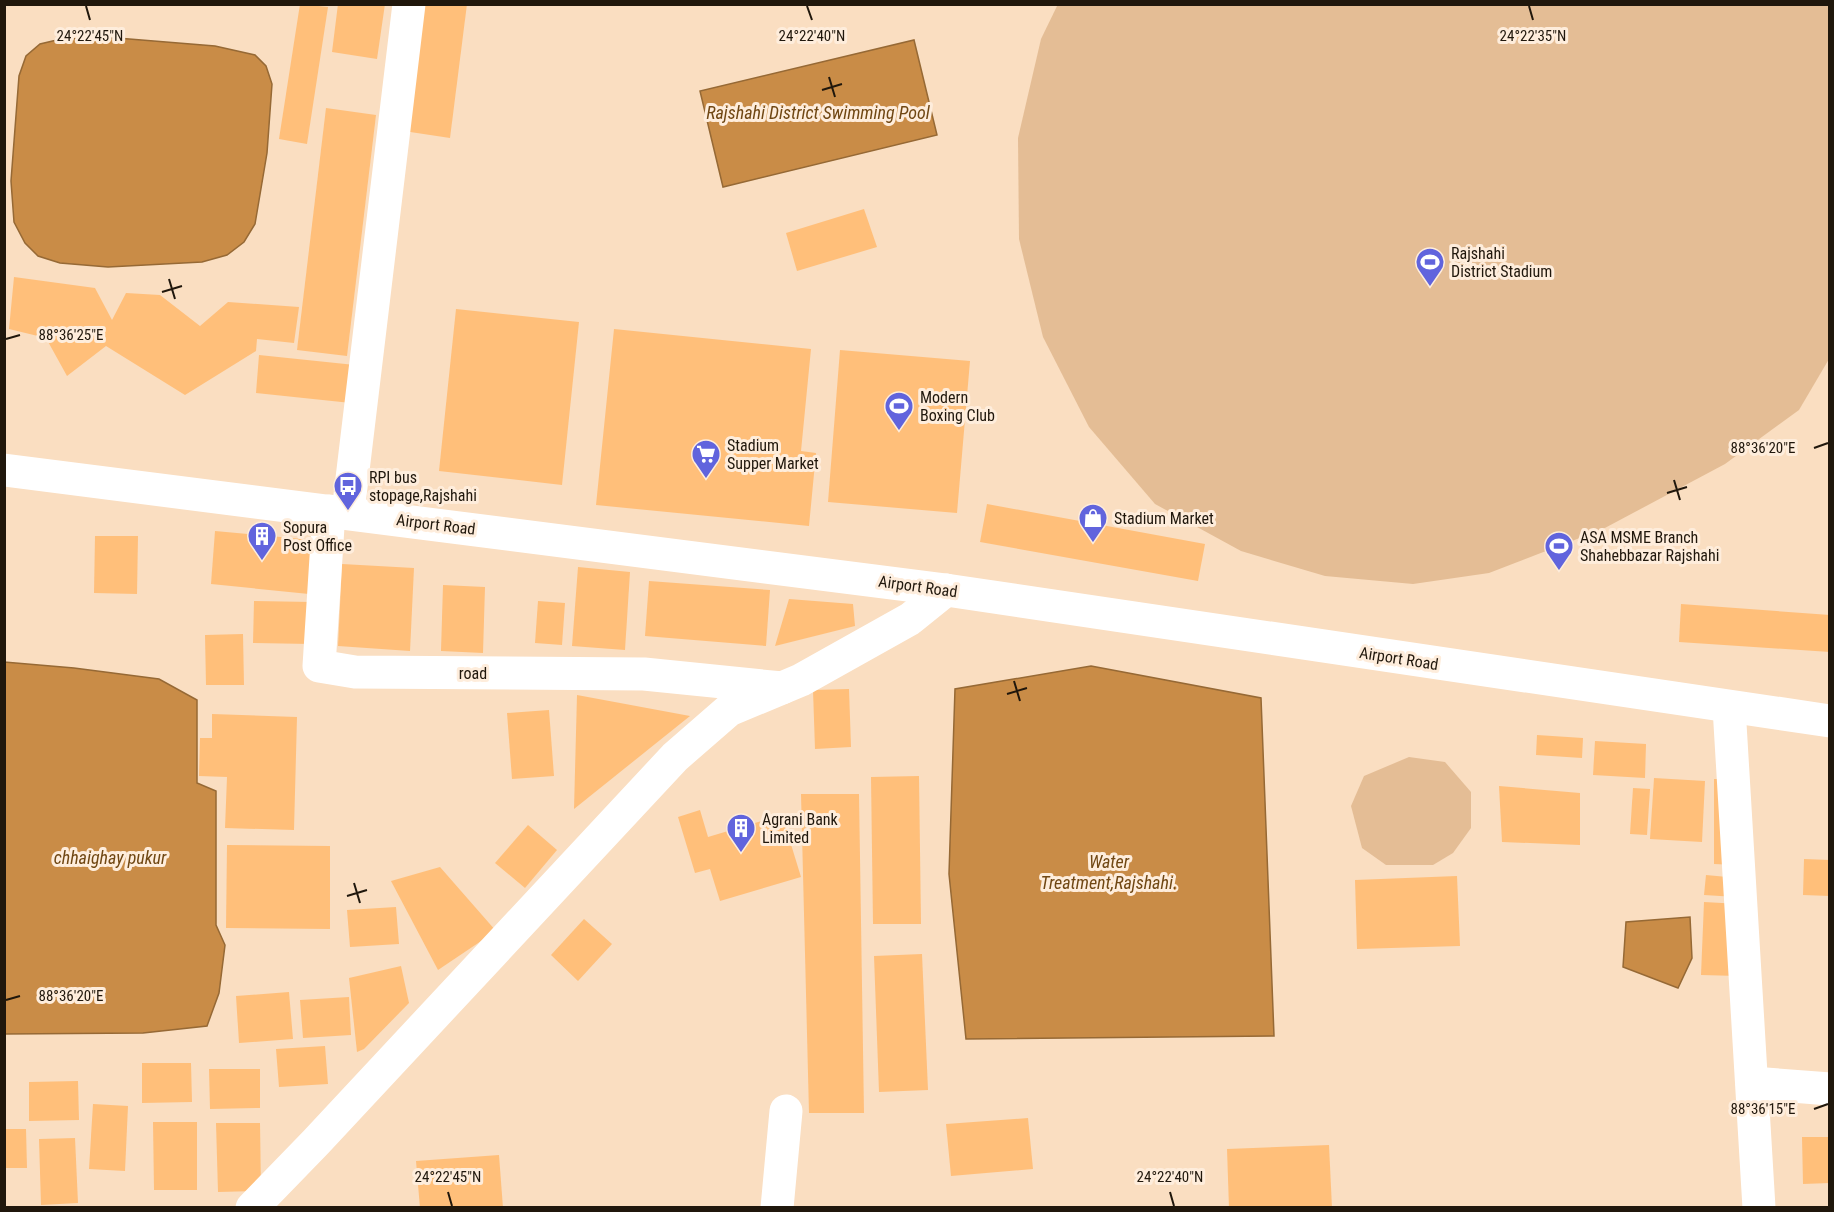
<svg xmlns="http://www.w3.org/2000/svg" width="1834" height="1212" font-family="'Roboto Condensed',sans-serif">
  <rect width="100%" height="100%" fill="#fadec1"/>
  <g fill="#e4bd95">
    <polygon points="1058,4 1829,5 1829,359 1799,410 1725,464 1603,529 1489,573 1413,584 1325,576 1241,551 1155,504 1089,427 1043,337 1019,239 1018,138 1041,39"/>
    <polygon points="1409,757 1445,762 1471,792 1471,828 1453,853 1433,865 1386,865 1362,848 1351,806 1364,776"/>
  </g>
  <g fill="#c98c47" stroke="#966935" stroke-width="1.5">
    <polygon points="117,38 215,46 255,55 266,66 272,84 267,153 255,224 244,242 227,255 202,262 108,267 60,263 38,256 25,243 14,222 11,181 19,76 26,56 40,44 61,39"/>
    <polygon points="914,40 937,135 723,187 700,91"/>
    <polygon points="4,662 74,668 159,679 197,700 197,783 216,791 216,925 225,945 219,993 207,1026 143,1033 5,1034"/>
    <polygon points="1091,666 1261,698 1274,1036 966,1039 949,874 955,689"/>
    <polygon points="1690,917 1692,958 1678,988 1623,967 1626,922"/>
  </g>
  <g fill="#ffbf7a">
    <polygon points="300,4 328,7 307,144 279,139"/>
    <polygon points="338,4 385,4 377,59 332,52"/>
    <polygon points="413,4 467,4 450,138 397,130"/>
    <polygon points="326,108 376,115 347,356 297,350"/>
    <polygon points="864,209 877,247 797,271 786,233"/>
    <polygon points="14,277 95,288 112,320 126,293 160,295 200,326 228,302 299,307 294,343 257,339 256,351 185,395 106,346 67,376 46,338 9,329"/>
    <polygon points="456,309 579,322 562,485 439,471"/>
    <polygon points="614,329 811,349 801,451 816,453 809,526 596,505"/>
    <polygon points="840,350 970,361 957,513 828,502"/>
    <polygon points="259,355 355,365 351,403 256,393"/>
    <polygon points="987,504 1205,544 1198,581 980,542"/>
    <polygon points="215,531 313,540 309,594 211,584"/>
    <polygon points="95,536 138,536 137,594 94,593"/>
    <polygon points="342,564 414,568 410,651 338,646"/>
    <polygon points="578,567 630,572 625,650 572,646"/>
    <polygon points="649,581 770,590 766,646 645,636"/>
    <polygon points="443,585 485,587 483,653 441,651"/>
    <polygon points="789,599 853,604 855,626 775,646"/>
    <polygon points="254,601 312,602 311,644 253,643"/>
    <polygon points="538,601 565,603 562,645 535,643"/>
    <polygon points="1681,604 1830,615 1830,652 1679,642"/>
    <polygon points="243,634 244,685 206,685 205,635"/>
    <polygon points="849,689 851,747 815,749 813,690"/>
    <polygon points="577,695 690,716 574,809"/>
    <polygon points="549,710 554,776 512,779 507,713"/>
    <polygon points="212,714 297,717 294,830 225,828 227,777 199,776 200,738 212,738"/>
    <polygon points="1537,735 1583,738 1582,758 1536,755"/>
    <polygon points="1595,741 1646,744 1645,778 1593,775"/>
    <polygon points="919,776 921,924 873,924 871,777"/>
    <polygon points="1654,778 1705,781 1702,842 1650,839"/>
    <polygon points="1714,779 1736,779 1735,865 1714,864"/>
    <polygon points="1499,786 1580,793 1580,845 1502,842"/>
    <polygon points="1633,788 1650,789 1647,835 1630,834"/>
    <polygon points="801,794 859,794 864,1113 809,1113"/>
    <polygon points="700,810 708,837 782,815 801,877 720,901 710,869 695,873 678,817"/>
    <polygon points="528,825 557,850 525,888 495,863"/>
    <polygon points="227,845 330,846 330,929 226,928"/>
    <polygon points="1804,859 1830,860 1830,896 1803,895"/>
    <polygon points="440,867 496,931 438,970 391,881"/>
    <polygon points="1706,875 1738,878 1736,897 1704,895"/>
    <polygon points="1457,876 1460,946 1357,949 1355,880"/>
    <polygon points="1704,902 1740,904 1738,976 1701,975"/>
    <polygon points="396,907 399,944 350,947 347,910"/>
    <polygon points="584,919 612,944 578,981 551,955"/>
    <polygon points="922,954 928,1090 879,1092 874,956"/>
    <polygon points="401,966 409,1003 364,1049 357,1052 349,978"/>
    <polygon points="289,992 293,1039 239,1043 236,996"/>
    <polygon points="349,997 351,1035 303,1038 300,1000"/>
    <polygon points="325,1046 328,1084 279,1087 276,1049"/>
    <polygon points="142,1063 191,1063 192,1102 142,1103"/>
    <polygon points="209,1069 260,1069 260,1108 210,1109"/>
    <polygon points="78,1081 79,1120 29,1121 29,1082"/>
    <polygon points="93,1104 128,1106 125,1171 89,1169"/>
    <polygon points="1028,1118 1033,1169 951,1176 946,1124"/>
    <polygon points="153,1122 197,1122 197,1190 154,1190"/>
    <polygon points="216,1123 260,1123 261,1191 218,1192"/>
    <polygon points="4,1129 26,1129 27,1168 4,1168"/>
    <polygon points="1802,1137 1830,1137 1830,1183 1803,1184"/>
    <polygon points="75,1138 78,1203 41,1205 39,1139"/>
    <polygon points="1329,1145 1332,1208 1229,1208 1227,1149"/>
    <polygon points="499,1155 503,1208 420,1208 416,1161"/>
  </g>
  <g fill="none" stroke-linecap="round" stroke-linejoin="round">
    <g stroke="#fff" stroke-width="33">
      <polyline points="329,511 319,666 355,672 644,674 782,688"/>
      <polyline points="348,512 409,4"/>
      <polyline points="1729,707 1759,1208"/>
      <polyline points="1752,1083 1830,1089"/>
      <polyline points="777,1208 786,1111"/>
    </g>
    <g stroke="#fff" stroke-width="33">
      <polyline points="4,470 946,590 1830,721"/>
      <polyline points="252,1208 316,1142 675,757 729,710 801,680 910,619 946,590"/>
    </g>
  </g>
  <path fill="none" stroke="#20170c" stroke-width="2" d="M86 6 90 20M807 6 812 20M1529 6 1533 20M829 77 835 97M822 90 842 84M169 279 175 299M162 292 182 286M6 339 20 335M1814 448 1828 443M1674 480 1680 500M1667 493 1687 487M1014 681 1020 701M1007 694 1027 688M354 883 360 903M347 896 367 890M6 1000 20 996M1814 1109 1828 1104M448 1192 452 1206M1170 1192 1174 1206"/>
  <defs>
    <g id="stadium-pin" transform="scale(1.5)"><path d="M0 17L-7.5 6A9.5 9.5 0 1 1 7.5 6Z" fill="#6164dd" stroke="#feeddc"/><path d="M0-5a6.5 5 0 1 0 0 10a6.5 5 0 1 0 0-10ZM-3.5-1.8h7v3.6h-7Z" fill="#fff"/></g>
    <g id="supermarket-pin" transform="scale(1.5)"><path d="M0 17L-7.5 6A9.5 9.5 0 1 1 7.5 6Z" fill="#6164dd" stroke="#feeddc"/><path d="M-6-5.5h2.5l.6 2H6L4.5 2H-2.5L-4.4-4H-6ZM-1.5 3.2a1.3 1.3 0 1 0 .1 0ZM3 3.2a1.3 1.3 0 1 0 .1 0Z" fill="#fff"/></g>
    <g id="bus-pin" transform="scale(1.5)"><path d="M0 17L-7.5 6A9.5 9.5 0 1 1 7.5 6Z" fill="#6164dd" stroke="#feeddc"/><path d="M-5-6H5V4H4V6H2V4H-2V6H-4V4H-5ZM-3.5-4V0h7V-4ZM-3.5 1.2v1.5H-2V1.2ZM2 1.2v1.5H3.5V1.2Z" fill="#fff"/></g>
    <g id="shop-pin" transform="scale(1.5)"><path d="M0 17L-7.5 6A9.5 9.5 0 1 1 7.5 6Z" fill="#6164dd" stroke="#feeddc"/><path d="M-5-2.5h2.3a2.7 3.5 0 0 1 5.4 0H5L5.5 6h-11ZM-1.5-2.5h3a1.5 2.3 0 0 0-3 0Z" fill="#fff"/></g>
    <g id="building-pin" transform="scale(1.5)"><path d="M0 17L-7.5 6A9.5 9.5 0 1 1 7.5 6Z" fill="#6164dd" stroke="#feeddc"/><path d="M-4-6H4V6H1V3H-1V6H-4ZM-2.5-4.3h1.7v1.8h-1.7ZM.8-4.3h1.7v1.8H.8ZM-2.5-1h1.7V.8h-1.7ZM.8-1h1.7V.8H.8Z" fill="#fff"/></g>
  </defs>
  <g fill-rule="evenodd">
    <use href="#stadium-pin" x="1430" y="262"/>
    <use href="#stadium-pin" x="899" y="406"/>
    <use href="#supermarket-pin" x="706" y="454"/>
    <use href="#bus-pin" x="348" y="486"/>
    <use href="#shop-pin" x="1093" y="518"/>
    <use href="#building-pin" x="262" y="536"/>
    <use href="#stadium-pin" x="1559" y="546"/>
    <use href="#building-pin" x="741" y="828"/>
  </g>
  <g text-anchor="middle" stroke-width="6" stroke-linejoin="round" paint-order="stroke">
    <g font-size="16" fill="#20170c" stroke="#feeddc" text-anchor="start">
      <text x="1451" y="259">Rajshahi<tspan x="1451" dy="18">District Stadium</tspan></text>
      <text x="920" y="403">Modern<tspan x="920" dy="18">Boxing Club</tspan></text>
      <text x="727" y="451">Stadium<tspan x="727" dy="18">Supper Market</tspan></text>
      <text x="369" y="483">RPI bus<tspan x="369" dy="18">stopage,Rajshahi</tspan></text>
      <text x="1114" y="524">Stadium Market</text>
      <text x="283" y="533">Sopura<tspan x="283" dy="18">Post Office</tspan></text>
      <text x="1580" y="543">ASA MSME Branch<tspan x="1580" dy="18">Shahebbazar Rajshahi</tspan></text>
      <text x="762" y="825">Agrani Bank<tspan x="762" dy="18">Limited</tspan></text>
    </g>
    <g font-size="16" fill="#20170c" stroke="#feeddc">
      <text transform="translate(436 524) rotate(7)" y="6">Airport Road</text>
      <text transform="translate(918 586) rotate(8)" y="6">Airport Road</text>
      <text transform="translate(1399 658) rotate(9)" y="6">Airport Road</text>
      <text x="473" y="679">road</text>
    </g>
    <g font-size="18" font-style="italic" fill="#704713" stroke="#feeddc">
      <text x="818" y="119">Rajshahi District Swimming Pool</text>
      <text x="110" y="864">chhaighay pukur</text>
      <text x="1109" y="868">Water<tspan x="1109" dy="21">Treatment,Rajshahi.</tspan></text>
    </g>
  </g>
  <g font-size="15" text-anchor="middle" fill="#20170c" stroke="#feeddc" stroke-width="6" stroke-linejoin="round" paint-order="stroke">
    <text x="90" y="41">24°22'45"N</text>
    <text x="812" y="41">24°22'40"N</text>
    <text x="1533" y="41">24°22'35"N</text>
    <text x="71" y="340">88°36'25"E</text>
    <text x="1763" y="453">88°36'20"E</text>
    <text x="71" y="1001">88°36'20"E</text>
    <text x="1763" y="1114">88°36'15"E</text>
    <text x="448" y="1182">24°22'45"N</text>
    <text x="1170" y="1182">24°22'40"N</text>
  </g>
  <rect width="1834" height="1212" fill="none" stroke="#20170c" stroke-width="12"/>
</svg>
